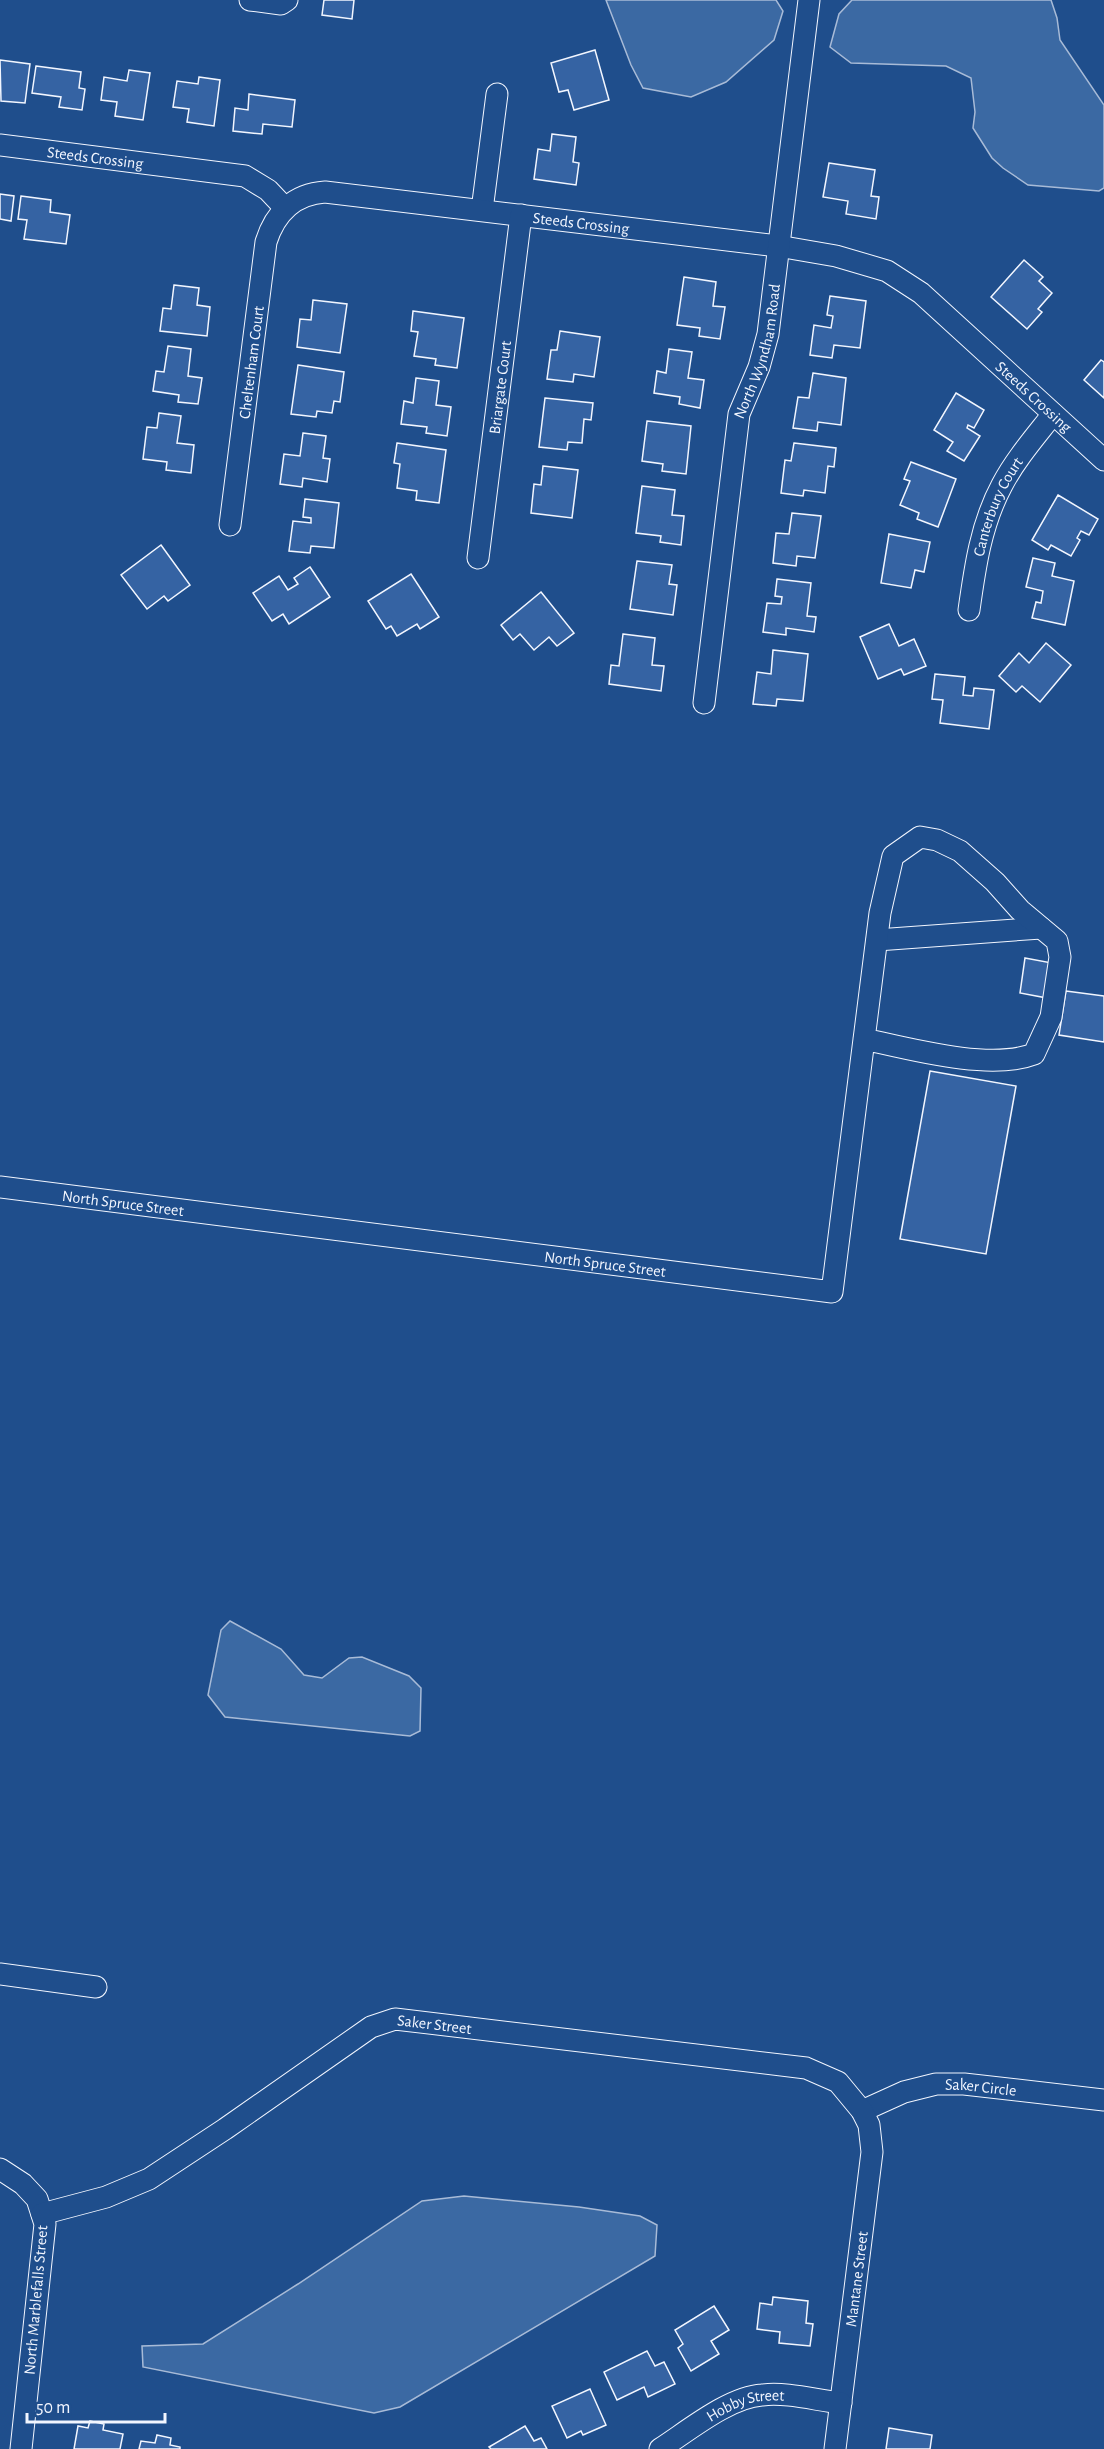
<svg xmlns="http://www.w3.org/2000/svg" width="1104" height="2449" font-family="'Alegreya Sans',sans-serif">
  <rect width="100%" height="100%" fill="#1f4e8c"/>
  <g fill="#3b69a3" stroke="#a8bbd7" stroke-width="1.5">
    <polygon points="606,0 776,0 783,11 774,40 726,82 691,97 643,88 631,65"/>
    <polygon points="852,0 1051,0 1057,18 1060,40 1104,105 1104,188 1099,191 1028,185 1003,168 992,158 973,128 975,112 971,78 946,66 851,63 830,47 839,14"/>
    <polygon points="230,1621 281,1649 304,1675 322,1678 349,1658 362,1657 409,1676 421,1688 420,1731 410,1736 225,1717 208,1695 221,1630"/>
    <polygon points="464,2196 579,2207 640,2216 657,2225 655,2256 400,2407 374,2413 143,2367 142,2346 203,2344 298,2284 422,2201"/>
  </g>
  <g fill="#3563a3" stroke="#f2f6ff" stroke-width="1.5">
    <polygon points="324,0 354,0 352,19 322,15"/>
    <polygon points="595,50 609,100 574,110 568,90 559,92 551,63"/>
    <polygon points="0,60 30,64 25,103 1,101"/>
    <polygon points="36,66 81,72 79,88 85,89 82,110 59,107 61,97 32,93"/>
    <polygon points="129,70 150,73 143,120 115,116 117,102 101,100 104,77 127,81"/>
    <polygon points="199,77 220,80 214,126 187,122 189,109 173,107 177,81 198,84"/>
    <polygon points="249,94 295,100 292,127 263,124 262,134 233,131 235,108 248,110"/>
    <polygon points="552,134 576,137 573,162 579,163 576,185 534,179 538,149 550,151"/>
    <polygon points="829,163 875,170 871,196 879,197 876,219 846,214 848,201 823,197"/>
    <polygon points="0,194 14,196 11,221 0,219"/>
    <polygon points="21,196 51,200 50,212 70,215 66,244 24,239 27,220 18,219"/>
    <polygon points="1024,260 1043,277 1039,281 1052,293 1038,309 1042,312 1027,329 991,297"/>
    <polygon points="684,277 716,282 713,306 725,307 720,339 699,336 700,328 677,325"/>
    <polygon points="174,285 199,288 197,305 210,307 207,336 160,331 163,308 171,309"/>
    <polygon points="830,296 866,301 860,348 834,345 832,358 810,355 814,325 831,328 833,316 827,315"/>
    <polygon points="313,300 347,304 340,353 297,347 300,319 311,320"/>
    <polygon points="413,311 464,318 457,368 435,365 436,359 414,356 418,332 411,331"/>
    <polygon points="560,331 600,337 594,377 574,374 573,382 547,379 551,350 557,350"/>
    <polygon points="168,346 191,349 188,376 202,378 198,404 178,402 179,395 153,391 156,371 164,372"/>
    <polygon points="669,349 692,352 688,378 704,380 700,408 679,404 680,397 654,393 657,371 666,373"/>
    <polygon points="1101,360 1104,362 1104,398 1084,380"/>
    <polygon points="298,365 344,372 340,402 334,401 332,413 317,411 316,417 291,414"/>
    <polygon points="813,373 846,378 841,425 818,422 817,431 793,428 798,397 809,398"/>
    <polygon points="416,378 439,381 436,405 451,407 447,436 426,433 427,427 401,424 404,401 413,403"/>
    <polygon points="956,393 984,410 974,428 968,425 967,428 980,436 964,461 947,451 953,442 934,430"/>
    <polygon points="545,398 593,403 591,420 584,419 582,443 568,442 567,450 539,447"/>
    <polygon points="159,413 181,416 177,443 194,445 191,473 166,470 167,462 143,459 147,427 157,428"/>
    <polygon points="647,421 691,426 686,474 662,471 663,464 642,461"/>
    <polygon points="303,433 326,436 323,458 330,459 327,482 303,478 302,487 280,484 284,454 300,456"/>
    <polygon points="397,443 446,450 439,503 416,500 417,491 397,488 400,464 394,463"/>
    <polygon points="794,443 836,448 834,467 828,466 825,493 804,490 803,496 781,493 785,460 791,461"/>
    <polygon points="911,462 956,479 938,527 917,519 919,513 900,505 910,481 904,479"/>
    <polygon points="543,466 578,470 572,518 531,513 534,484 541,485"/>
    <polygon points="642,486 675,490 672,515 684,516 681,545 660,542 661,536 636,533"/>
    <polygon points="1058,495 1098,519 1089,535 1081,531 1077,538 1080,540 1071,556 1051,545 1048,550 1032,540"/>
    <polygon points="305,499 339,503 334,548 311,546 310,553 289,551 293,521 311,523 311,518 303,517"/>
    <polygon points="792,513 821,516 815,558 797,556 796,566 773,563 776,533 789,534"/>
    <polygon points="889,534 930,542 924,572 915,570 911,588 881,583"/>
    <polygon points="161,545 190,585 168,601 164,596 147,609 121,575"/>
    <polygon points="1033,558 1055,563 1052,576 1074,581 1065,625 1032,618 1036,602 1041,603 1043,591 1026,587"/>
    <polygon points="637,561 672,565 669,584 677,585 673,615 630,609"/>
    <polygon points="310,567 330,597 289,624 283,614 272,621 253,593 279,576 288,590 298,584 294,578"/>
    <polygon points="411,574 439,617 420,629 417,624 397,636 391,626 386,629 368,601"/>
    <polygon points="777,579 811,583 807,616 816,617 814,632 786,628 786,635 763,632 767,603 781,604 782,597 775,596"/>
    <polygon points="541,592 574,633 557,646 549,637 534,650 520,634 513,640 501,625"/>
    <polygon points="889,624 899,646 914,639 926,666 904,675 901,669 878,679 860,637"/>
    <polygon points="623,634 655,638 652,665 664,666 661,691 609,684 611,665 619,666"/>
    <polygon points="1046,643 1071,665 1040,702 1022,686 1016,692 999,676 1019,653 1029,663"/>
    <polygon points="773,650 808,654 803,701 777,699 776,706 753,704 757,672 771,674"/>
    <polygon points="935,674 965,677 963,695 973,696 974,688 994,690 989,729 940,723 943,700 932,699"/>
    <polygon points="1025,958 1052,963 1047,998 1020,993"/>
    <polygon points="1066,991 1104,996 1104,1042 1059,1035"/>
    <polygon points="930,1071 1016,1086 986,1254 900,1239"/>
    <polygon points="773,2297 808,2301 806,2323 813,2324 810,2346 779,2343 780,2332 757,2329 760,2303 772,2305"/>
    <polygon points="714,2306 729,2330 711,2341 719,2354 691,2371 678,2348 683,2344 675,2330"/>
    <polygon points="647,2351 655,2366 664,2362 675,2384 648,2397 644,2387 617,2400 604,2372"/>
    <polygon points="590,2389 606,2425 583,2435 581,2431 567,2438 552,2406"/>
    <polygon points="90,2421 104,2424 103,2430 123,2434 120,2449 74,2449 78,2426 88,2428"/>
    <polygon points="525,2426 534,2441 541,2438 547,2449 491,2449 489,2447"/>
    <polygon points="889,2428 932,2435 930,2449 886,2449"/>
    <polygon points="157,2435 171,2438 170,2445 180,2447 180,2449 139,2449 141,2441 155,2443"/>
  </g>
  <g fill="none" stroke-linecap="round" stroke-linejoin="round">
    <g stroke="#f2f6ff" stroke-width="23">
      <g id="minor">
        <polyline points="250,0 281,4 287,0"/>
        <path id="s1" d="M0 145 245 176 268 190 285 208"/>
        <polyline points="482,210 497,94"/>
        <path id="s2" d="M230 525 266 242C275 213 294 194 325 192L778 246 836 256 887 271 921 293 1104 460"/>
        <path id="s3" d="M478 558 521 215"/>
        <path id="s4" d="M969 610C975 567 981 524 1002 485 1015 460 1035 437 1053 414"/>
        <path id="s5" d="M704 703 739 414 759 367 768 334 809 0"/>
        <polyline points="877,940 1041,928"/>
        <path id="s6" d="M0 1187 832 1292 880 913 893 856 920 837 937 840 960 851 995 882 1020 910 1057 941 1060 957 1051 1017 1034 1054C990 1071 910 1049 864 1039"/>
        <polyline points="0,1974 96,1987"/>
        <path id="s7" d="M862 2111 904 2092 936 2084H964L1104 2100"/>
        <polyline points="0,2169 23,2184 37,2199 45,2224 21,2449"/>
        <path id="s8" d="M42 2214 106 2197 149 2179 225 2129 371 2027 395 2019 806 2068 838 2082 862 2111 869 2125 872 2152 835 2449"/>
        <path id="s9" d="M660 2449C688 2431 729 2397 762 2395 787 2392 815 2400 841 2403"/>
      </g>
    </g>
    <use href="#minor" stroke="#1f4e8c" stroke-width="21"/>
  </g>
  <g text-anchor="middle" stroke-width="4.5" stroke-linejoin="round" paint-order="stroke">
    <g font-size="16" fill="#f2f6ff" stroke="#1f4e8c">
      <text dy="6" stroke="none"><textPath href="#s1" startOffset="96">Steeds Crossing</textPath></text>
      <text dy="6" stroke="none"><textPath href="#s2" startOffset="626">Steeds Crossing</textPath></text>
      <text dy="6" stroke="none"><textPath href="#s5" startOffset="357">North Wyndham Road</textPath></text>
      <text dy="6" stroke="none"><textPath href="#s2" startOffset="164">Cheltenham Court</textPath></text>
      <text dy="6" stroke="none"><textPath href="#s3" startOffset="172">Briargate Court</textPath></text>
      <text dy="6" stroke="none"><textPath href="#s2" startOffset="1130">Steeds Crossing</textPath></text>
      <text dy="6" stroke="none"><textPath href="#s4" startOffset="108">Canterbury Court</textPath></text>
      <text dy="6" stroke="none"><textPath href="#s6" startOffset="124">North Spruce Street</textPath></text>
      <text dy="6" stroke="none"><textPath href="#s6" startOffset="610">North Spruce Street</textPath></text>
      <text dy="6" stroke="none"><textPath href="#s8" startOffset="447">Saker Street</textPath></text>
      <text dy="6" stroke="none"><textPath href="#s7" startOffset="124">Saker Circle</textPath></text>
      <text transform="translate(856 2279) rotate(-83)" y="6">Mantane Street</text>
      <text transform="translate(35 2300) rotate(-85)" y="6">North Marblefalls Street</text>
      <text dy="6" stroke="none"><textPath href="#s9" startOffset="98">Hobby Street</textPath></text>
    </g>
  </g>
  <path d="M27 2413v9h138v-9" fill="none" stroke="#f2f6ff" stroke-width="3"/>
  <text x="36" y="2413" font-size="18" fill="#f2f6ff" stroke="#1f4e8c" stroke-width="4.5" paint-order="stroke">50 m</text>
</svg>
